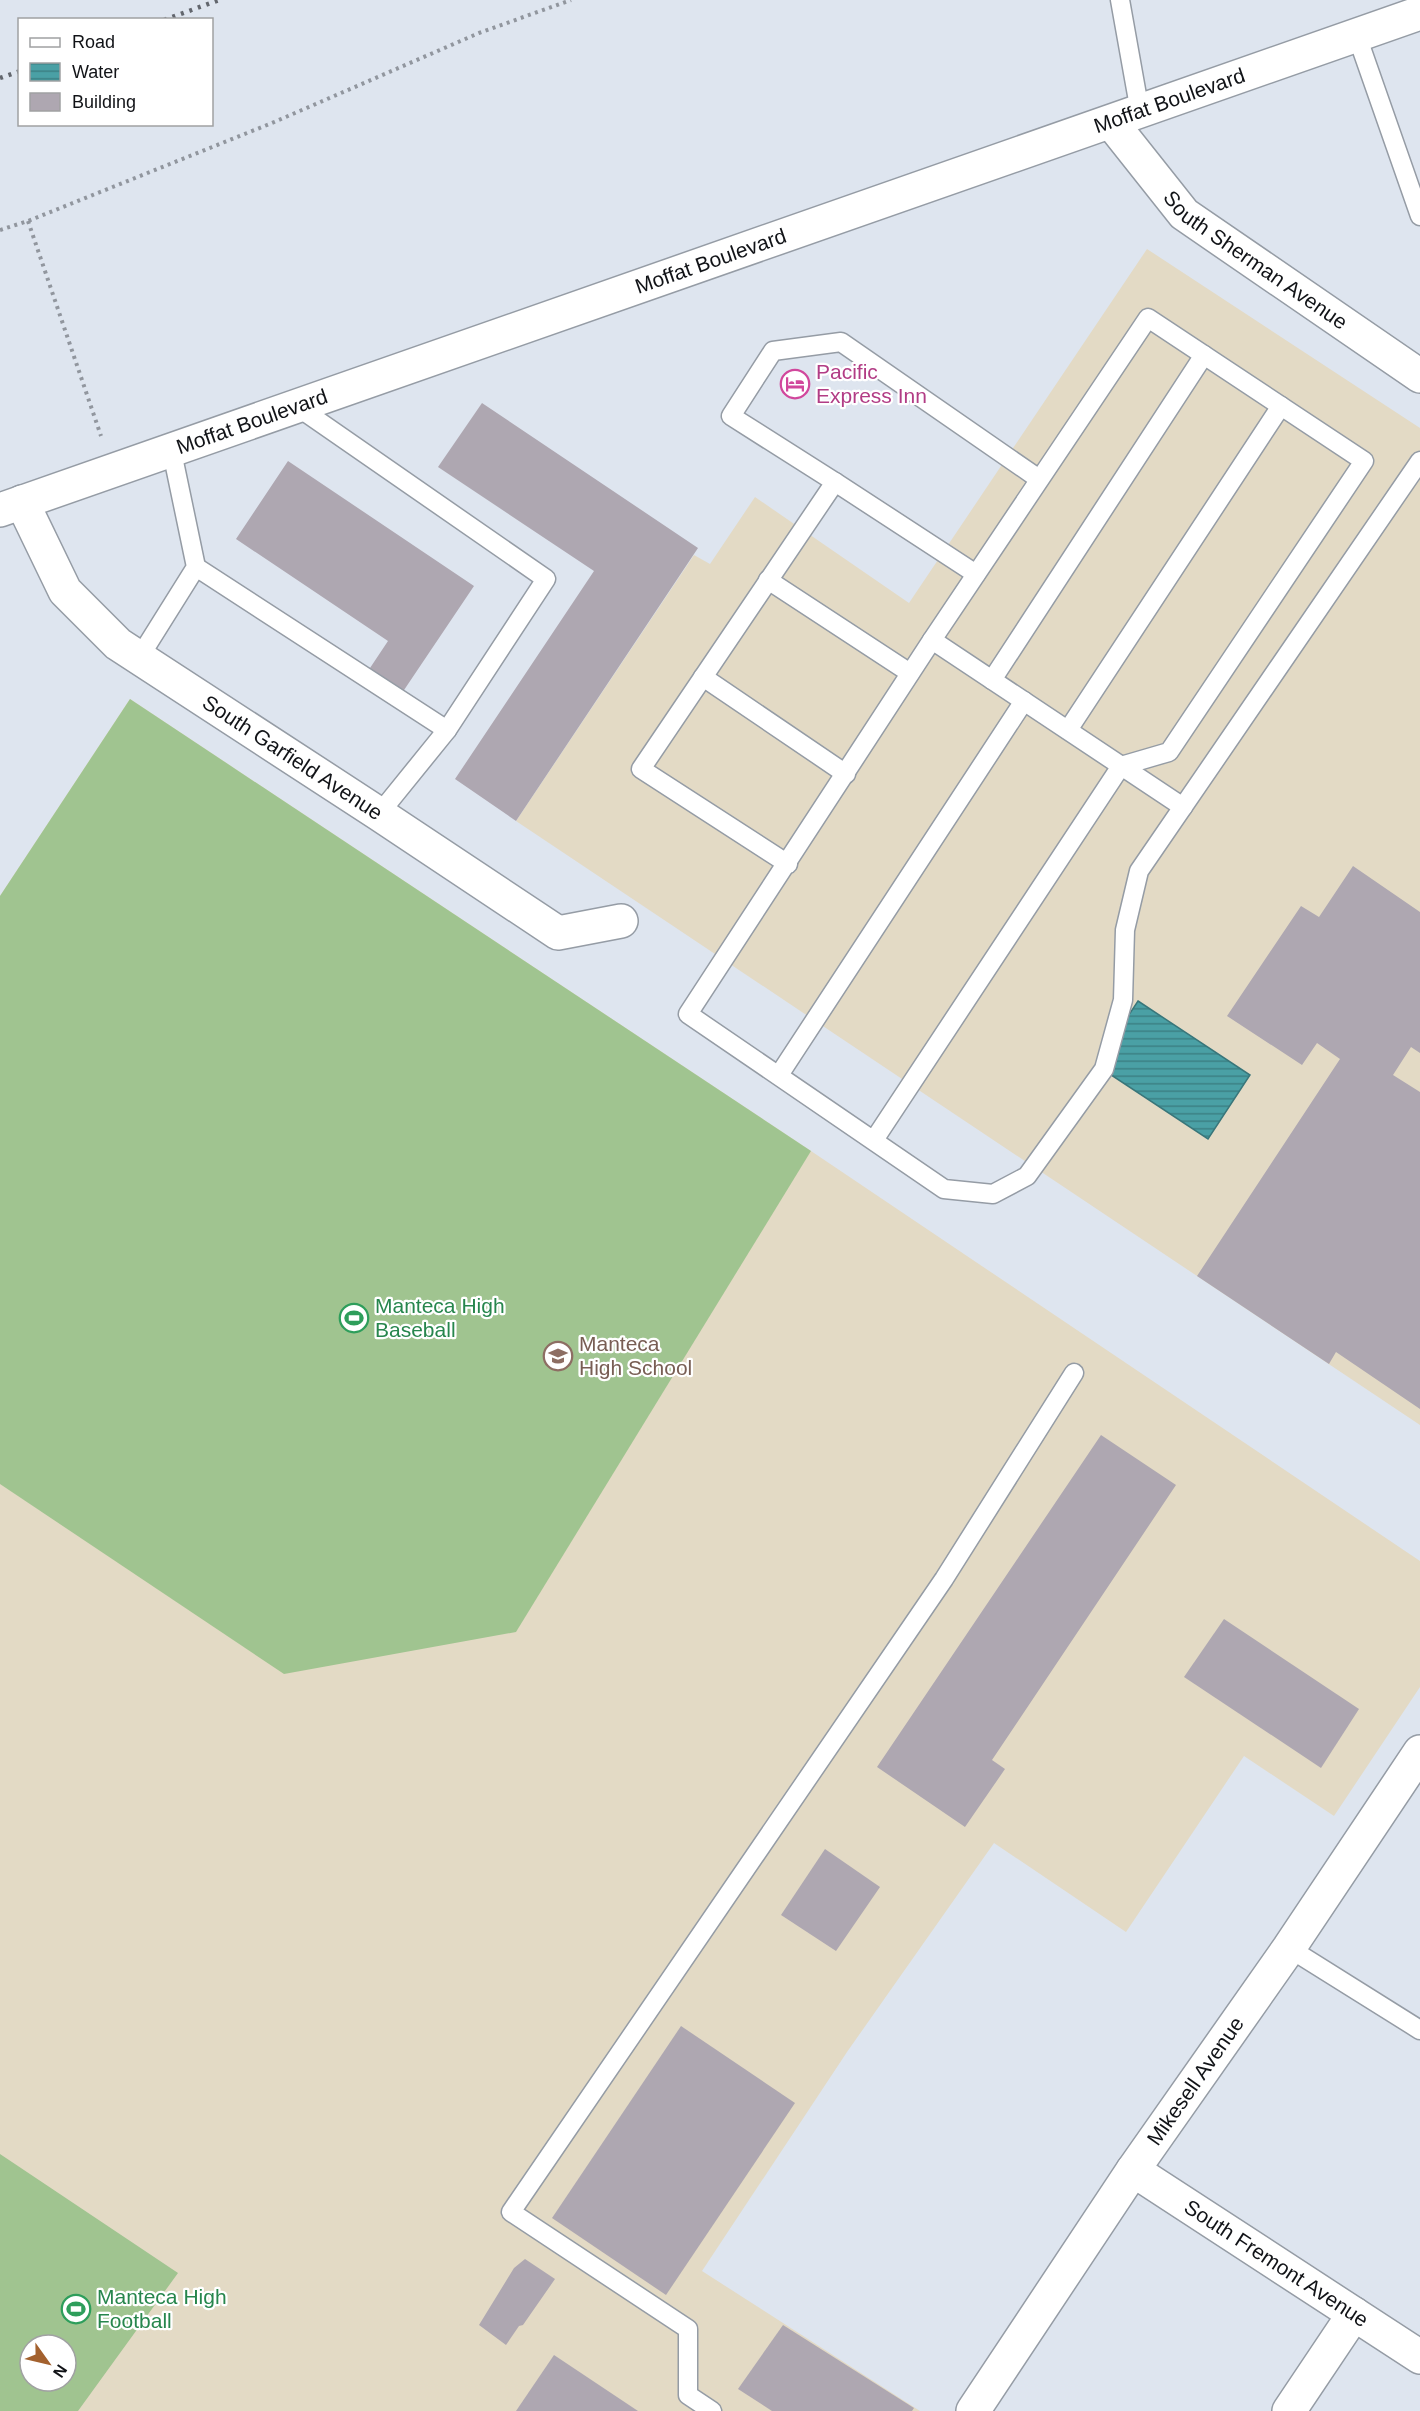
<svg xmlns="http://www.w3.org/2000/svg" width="1420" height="2411" font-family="Arial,sans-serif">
  <defs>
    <pattern id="water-rules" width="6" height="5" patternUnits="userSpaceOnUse" patternTransform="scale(1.5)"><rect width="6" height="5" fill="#4aa0a5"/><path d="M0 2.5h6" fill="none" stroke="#3c8185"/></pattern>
  </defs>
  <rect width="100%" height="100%" fill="#dee5ef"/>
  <g fill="#e3dac5" fill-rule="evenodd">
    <polygon points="1147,249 1420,428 1420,1425 516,821 694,555 710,564 755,497 909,603"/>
    <path d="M130 699 811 1151 1420 1561V1687L1334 1816 1244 1756 1126 1932 994 1843 847 2052 702 2271 920 2411H0V896ZM30 2345H66V2381H30Z"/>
  </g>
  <g fill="#a0c490" fill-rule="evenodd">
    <polygon points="130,699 811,1151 516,1632 284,1674 0,1484 0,896"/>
    <path d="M0 2154 178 2273 78 2411H0ZM30 2345H66V2381H30Z"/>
  </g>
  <polygon fill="url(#water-rules)" stroke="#39767a" stroke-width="1.5" points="1138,1001 1250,1075 1208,1139 1096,1065"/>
  <g fill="#aea7b1">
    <polygon points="482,403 698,548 516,821 455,779 594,571 438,467"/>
    <polygon points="288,461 474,586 400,696 366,674 388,641 236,539"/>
    <polygon points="1353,866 1420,912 1420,1053 1411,1047 1393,1075 1420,1092 1420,1409 1336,1352 1329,1364 1197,1276 1340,1059 1317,1043 1302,1065 1227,1016 1301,906 1319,917"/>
    <polygon points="1101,1435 1176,1485 992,1760 1005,1769 965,1827 877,1767"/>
    <polygon points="1224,1619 1359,1709 1321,1768 1184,1677"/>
    <polygon points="825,1849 880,1887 836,1951 781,1915"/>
    <polygon points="681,2026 795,2103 666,2295 552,2218"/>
    <polygon points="525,2259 555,2279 523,2325 519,2326 506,2345 479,2325 514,2268"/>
    <polygon points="783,2325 914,2408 912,2411 772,2411 738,2389"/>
    <polygon points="554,2355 638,2411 516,2411"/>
  </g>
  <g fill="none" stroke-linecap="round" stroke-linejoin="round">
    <g stroke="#959ca5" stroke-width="21">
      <g id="service">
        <polyline points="1120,0 1140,112"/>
        <polyline points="1357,36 1420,216"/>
        <polyline points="298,407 546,579 447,730 379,814"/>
        <polyline points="835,482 976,574"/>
        <polyline points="196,567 447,730"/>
        <polyline points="768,580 910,673"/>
        <polyline points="932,640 1183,807"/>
        <polyline points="139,658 196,567 172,452"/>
        <polyline points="703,677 846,774"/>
        <polyline points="992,680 1204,355"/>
        <polyline points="1068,730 1281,406"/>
        <polyline points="788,864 641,769 835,482 731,416 773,351 841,342 1039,479"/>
        <polyline points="779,1075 1024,701"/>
        <polyline points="874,1140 1121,766 1169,752 1364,461 1148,318 932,640 688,1014 944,1189 993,1194 1027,1176 1104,1069 1123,1000 1125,930 1139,871 1420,461"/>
        <polyline points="1289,1948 1420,2030"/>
        <polyline points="712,2411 688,2395 688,2329 511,2212 944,1579 1074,1373"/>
      </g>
    </g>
    <g stroke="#959ca5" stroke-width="36">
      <g id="minor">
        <path id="s1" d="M1111 122 1184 214 1420 376"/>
        <path id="s2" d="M22 502 65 591 118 644 379 814 558 933 621 921"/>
        <path id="s3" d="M1133 2170 1420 2357"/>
        <path id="s4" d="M973 2411 1133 2170 1289 1948 1420 1752"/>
        <polyline points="1289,2411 1354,2314"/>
      </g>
    </g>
    <g stroke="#959ca5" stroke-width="36">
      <g id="secondary">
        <path id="s5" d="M0 510 1420 13"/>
      </g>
    </g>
    <g stroke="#91969e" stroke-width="4" stroke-dasharray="3 4.5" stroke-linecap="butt">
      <polyline points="28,221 101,436"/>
      <polyline points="0,230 28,221 272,123 479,33 571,0"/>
    </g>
    <use href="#service" stroke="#fff" stroke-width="18"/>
    <use href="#minor" stroke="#fff" stroke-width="33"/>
    <use href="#secondary" stroke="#fff" stroke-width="33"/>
    <g stroke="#62666d" stroke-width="4.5" stroke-dasharray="3 6" stroke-linecap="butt">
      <polyline points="164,20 219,0"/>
      <polyline points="0,78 20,71"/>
    </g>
  </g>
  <defs>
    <g id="hotel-ring" transform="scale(1.5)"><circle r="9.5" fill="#fff" stroke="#d1479c" stroke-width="1.5"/><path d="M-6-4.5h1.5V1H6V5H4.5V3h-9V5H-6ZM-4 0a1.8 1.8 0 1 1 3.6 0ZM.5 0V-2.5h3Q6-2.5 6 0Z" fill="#d1479c"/></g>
    <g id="stadium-ring" transform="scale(1.5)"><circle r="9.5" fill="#fff" stroke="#2e9e5b" stroke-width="1.5"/><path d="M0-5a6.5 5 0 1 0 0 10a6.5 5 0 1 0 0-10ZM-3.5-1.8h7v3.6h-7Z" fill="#2e9e5b"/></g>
    <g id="school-ring" transform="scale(1.5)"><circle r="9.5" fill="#fff" stroke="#8d6e63" stroke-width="1.5"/><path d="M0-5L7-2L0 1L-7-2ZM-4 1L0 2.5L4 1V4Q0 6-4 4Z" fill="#8d6e63"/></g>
  </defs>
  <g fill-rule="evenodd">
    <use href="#hotel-ring" x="795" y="384"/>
    <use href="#stadium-ring" x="354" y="1318"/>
    <use href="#school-ring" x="558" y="1356"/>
    <use href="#stadium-ring" x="76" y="2309"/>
  </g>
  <g text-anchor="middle" stroke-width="4.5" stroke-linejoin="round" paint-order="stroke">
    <g font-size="21" fill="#111317" stroke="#fff">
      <text dy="7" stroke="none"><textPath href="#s5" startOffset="1239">Moffat Boulevard</textPath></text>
      <text dy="7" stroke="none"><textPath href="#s1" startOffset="202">South Sherman Avenue</textPath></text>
      <text dy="7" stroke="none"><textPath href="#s5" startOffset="753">Moffat Boulevard</textPath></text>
      <text dy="7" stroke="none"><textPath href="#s5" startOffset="267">Moffat Boulevard</textPath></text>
      <text dy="7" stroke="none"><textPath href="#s2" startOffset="382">South Garfield Avenue</textPath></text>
      <text dy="7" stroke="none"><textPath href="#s4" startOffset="398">Mikesell Avenue</textPath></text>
      <text dy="7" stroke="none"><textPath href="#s3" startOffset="171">South Fremont Avenue</textPath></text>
    </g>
    <g font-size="21" fill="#b23c85" stroke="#fff" text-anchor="start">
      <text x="816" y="379">Pacific<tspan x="816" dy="24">Express Inn</tspan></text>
    </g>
    <g font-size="21" fill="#27864d" stroke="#fff" text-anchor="start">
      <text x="375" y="1313">Manteca High<tspan x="375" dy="24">Baseball</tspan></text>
      <text x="97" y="2304">Manteca High<tspan x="97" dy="24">Football</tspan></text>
    </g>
    <g font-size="21" fill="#785e54" stroke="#fff" text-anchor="start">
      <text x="579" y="1351">Manteca<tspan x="579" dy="24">High School</tspan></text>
    </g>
  </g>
  <rect x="18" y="18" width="195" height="108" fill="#ffffff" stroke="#a0a1a2" stroke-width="1.5"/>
  <rect x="30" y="38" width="30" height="9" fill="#ffffff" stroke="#a0a1a2" stroke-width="1.5"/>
  <text x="72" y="48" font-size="18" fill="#111317">Road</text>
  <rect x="30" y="63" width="30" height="18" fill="url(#water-rules)" stroke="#a0a1a2" stroke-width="1.5"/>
  <text x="72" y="78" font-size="18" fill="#111317">Water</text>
  <rect x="30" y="93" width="30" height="18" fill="#aea7b1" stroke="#a0a1a2" stroke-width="1.5"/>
  <text x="72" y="108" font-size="18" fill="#111317">Building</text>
  <g transform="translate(48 2363) rotate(124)"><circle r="28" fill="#ffffff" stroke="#a0a1a2" stroke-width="1.5"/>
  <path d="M0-4.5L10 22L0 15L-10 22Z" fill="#a3612e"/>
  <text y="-9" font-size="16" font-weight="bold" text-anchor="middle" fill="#111317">N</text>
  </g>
</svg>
